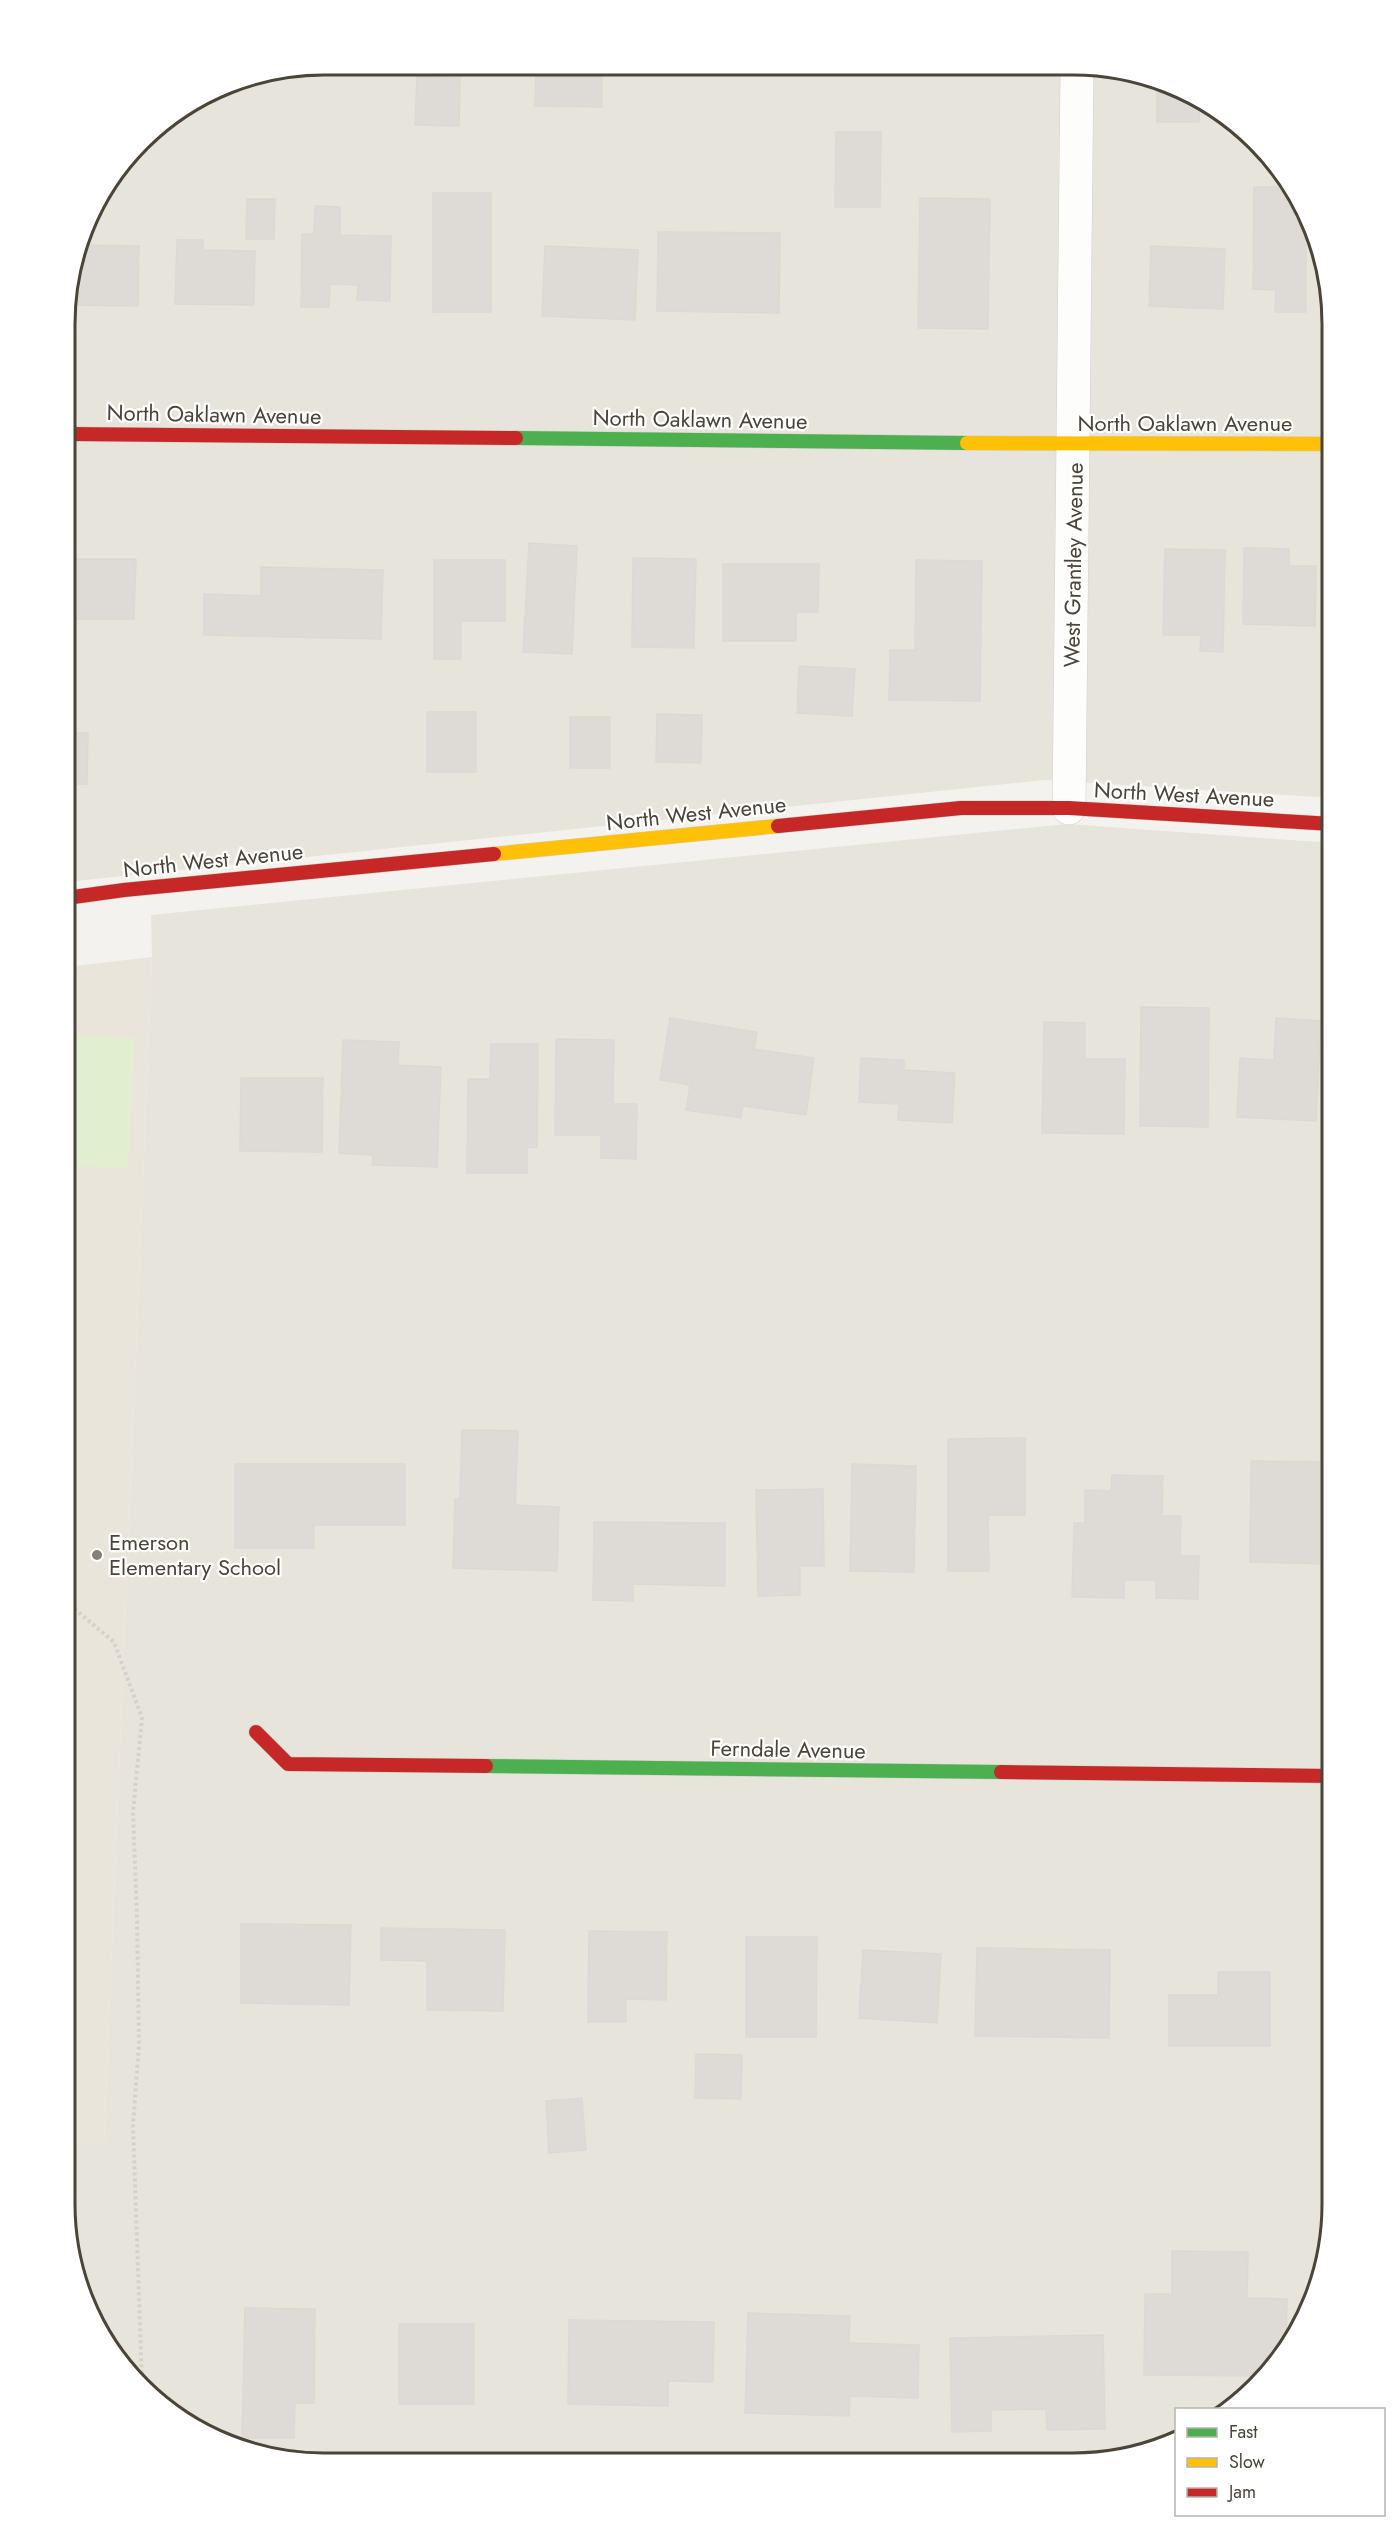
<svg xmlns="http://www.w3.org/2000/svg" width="1397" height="2528" font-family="Jost,sans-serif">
  <rect width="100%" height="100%" fill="#f4f2ee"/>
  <g fill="#e7e4dc">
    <polygon points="324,65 1123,69 1187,91 1244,129 1289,180 1319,241 1332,324 1332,798 1045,780 66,882 67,291 91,209 153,129 225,84"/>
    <polygon points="1067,824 1332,843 1332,2221 1313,2303 1279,2362 1228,2409 1176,2410 1176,2440 1156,2450 1073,2463 290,2461 225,2444 166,2410 108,2348 78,2287 65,2204 65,2144 104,2144 152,957 151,915"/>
  </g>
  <polygon fill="#eae5da" points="152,957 104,2144 65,2144 66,967"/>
  <polygon fill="#e1eecf" points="66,1034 135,1038 128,1168 66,1166"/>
  <g fill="#dedbd6" stroke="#dcd9d4" stroke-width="1.5">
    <polygon points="536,66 602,66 602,107 535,106"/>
    <polygon points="417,77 460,78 459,126 415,125"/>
    <polygon points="1157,81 1187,91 1200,99 1199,122 1157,122"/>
    <polygon points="836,132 881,132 880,207 835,207"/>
    <polygon points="1254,187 1292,187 1306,215 1306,312 1275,312 1276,290 1253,289"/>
    <rect x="433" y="193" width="58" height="119"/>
    <polygon points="920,198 990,199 988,329 918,328"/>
    <polygon points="247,199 275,199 274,239 246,239"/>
    <polygon points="315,206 340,207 340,235 391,236 390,301 357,300 358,285 330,284 329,307 301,307 302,234 314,234"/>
    <polygon points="658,232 780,233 779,313 657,311"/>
    <polygon points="177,240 203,240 203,250 255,251 254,305 175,304"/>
    <polygon points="80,245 139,246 138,306 67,305 67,291"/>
    <polygon points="545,246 638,250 635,320 542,316"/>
    <polygon points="1151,246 1225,249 1223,309 1149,306"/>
    <polygon points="529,543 577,546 572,654 523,652"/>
    <polygon points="1244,548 1289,549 1289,566 1316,566 1315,626 1243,624"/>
    <polygon points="1165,549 1225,550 1223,652 1200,651 1201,635 1163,635"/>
    <polygon points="633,558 696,559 694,648 632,647"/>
    <polygon points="66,559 136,559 134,619 66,619"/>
    <polygon points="434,560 505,560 505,621 461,621 461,659 434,659"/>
    <polygon points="916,560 982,561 980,701 889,700 890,650 915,650"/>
    <polygon points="723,564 819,564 818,612 796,612 796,641 723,641"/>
    <polygon points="261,567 383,570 381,639 204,635 204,594 261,596"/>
    <polygon points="66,661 74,661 73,708 66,708"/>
    <polygon points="799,666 855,669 852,716 797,713"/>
    <rect x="427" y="712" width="49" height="60"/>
    <polygon points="657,714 702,715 701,763 656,762"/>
    <rect x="570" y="717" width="40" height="51"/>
    <polygon points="66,733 88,733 87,784 66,784"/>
    <polygon points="1141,1007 1209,1008 1208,1127 1140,1126"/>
    <polygon points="670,1018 757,1032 754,1049 814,1058 806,1115 743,1106 741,1118 686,1110 690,1085 660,1080"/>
    <polygon points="1276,1018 1321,1021 1316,1121 1237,1117 1240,1058 1274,1060"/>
    <polygon points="1044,1022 1085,1023 1085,1059 1125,1059 1124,1134 1042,1133"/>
    <polygon points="556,1039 614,1040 613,1104 637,1104 636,1159 601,1158 601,1135 555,1135"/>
    <polygon points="343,1040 399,1042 398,1065 441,1067 437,1167 372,1165 373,1155 339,1153"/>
    <polygon points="491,1044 538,1044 537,1147 527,1148 527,1173 467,1173 468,1079 490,1079"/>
    <polygon points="861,1058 904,1060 904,1070 955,1073 952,1123 898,1120 899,1104 859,1102"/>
    <polygon points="241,1078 323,1078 322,1152 240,1151"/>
    <polygon points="462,1430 518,1431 515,1505 559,1507 557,1571 453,1568 455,1499 460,1499"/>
    <polygon points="1025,1438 1025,1515 988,1515 989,1571 948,1571 948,1439"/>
    <polygon points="1251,1461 1332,1462 1332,1564 1250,1562"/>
    <polygon points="235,1464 405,1464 405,1525 314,1525 314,1548 235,1548"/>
    <polygon points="852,1464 916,1466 914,1572 850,1571"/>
    <polygon points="1112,1475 1163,1476 1162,1516 1181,1516 1180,1556 1199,1556 1198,1599 1156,1598 1156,1580 1124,1580 1124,1598 1072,1597 1074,1523 1085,1523 1085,1490 1111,1491"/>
    <polygon points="823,1489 824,1566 800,1566 800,1595 758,1596 756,1490"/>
    <polygon points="594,1522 725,1523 725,1586 633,1584 633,1601 593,1600"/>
    <polygon points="241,1924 351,1925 349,2005 241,2003"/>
    <polygon points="381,1928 505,1930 503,2011 427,2010 427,1961 381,1960"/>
    <polygon points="589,1931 667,1932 666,2000 626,1999 626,2022 588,2022"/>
    <polygon points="746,1937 817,1937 816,2037 746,2037"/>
    <polygon points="977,1948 1110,1950 1109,2038 975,2036"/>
    <polygon points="863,1950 941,1954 937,2023 859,2018"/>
    <polygon points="1218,1972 1270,1972 1270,2046 1169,2046 1169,1995 1218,1995"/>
    <polygon points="696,2054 742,2055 741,2099 695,2098"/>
    <polygon points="582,2098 586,2150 549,2153 546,2101"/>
    <polygon points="1172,2251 1248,2252 1247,2298 1287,2299 1286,2349 1279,2362 1263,2376 1144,2375 1145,2294 1172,2294"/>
    <polygon points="245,2308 315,2309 314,2403 295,2403 294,2438 242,2438"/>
    <polygon points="748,2313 850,2316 849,2343 919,2345 918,2398 850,2396 849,2416 745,2413"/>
    <polygon points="569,2320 714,2322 713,2382 668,2381 668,2406 568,2404"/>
    <rect x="399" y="2324" width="75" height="80"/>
    <polygon points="1103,2335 1105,2429 1047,2430 1046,2409 991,2410 991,2431 952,2432 950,2338"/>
  </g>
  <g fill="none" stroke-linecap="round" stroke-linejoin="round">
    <g stroke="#d2d0cb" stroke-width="34">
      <polyline id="street" points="1069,808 1077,69"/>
    </g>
    <g stroke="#d3cfc5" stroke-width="15">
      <g id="fast">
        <polyline points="516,438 967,443"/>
        <polyline points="486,1766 1001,1772"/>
      </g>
    </g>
    <g stroke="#d3cfc5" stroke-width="15">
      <g id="slow">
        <polyline points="967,443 1332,444"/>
        <polyline points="494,854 778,826"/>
      </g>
    </g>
    <g stroke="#d3cfc5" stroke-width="15">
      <g id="jam">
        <polyline points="67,434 516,438"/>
        <polyline points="778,826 961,808 1069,808 1332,824"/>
        <polyline points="66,898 124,890 494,854"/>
        <polyline points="256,1732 288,1764 486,1766"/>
        <polyline points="1001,1772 1332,1776"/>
      </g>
    </g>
    <polyline stroke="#d3d2cc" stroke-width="4" stroke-dasharray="3 3" stroke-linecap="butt" points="65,1601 114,1642 142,1718 133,1812 137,1918 139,2043 133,2126 142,2384"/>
    <use href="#street" stroke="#fdfdfc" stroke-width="33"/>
    <use href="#fast" stroke="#4caf50" stroke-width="14"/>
    <use href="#slow" stroke="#ffc107" stroke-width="14"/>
    <use href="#jam" stroke="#c62828" stroke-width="14"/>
  </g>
  <circle fill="#868178" stroke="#fff" stroke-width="2" cx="97" cy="1555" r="6"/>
  <g text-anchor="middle" stroke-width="4.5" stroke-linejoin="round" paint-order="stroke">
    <g font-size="22" fill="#4b4439" stroke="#fff">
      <text transform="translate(214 414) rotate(1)" y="8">North Oaklawn Avenue</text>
      <text transform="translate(700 419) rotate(1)" y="8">North Oaklawn Avenue</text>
      <text x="1185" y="431">North Oaklawn Avenue</text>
      <text transform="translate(1073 565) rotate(-89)" y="8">West Grantley Avenue</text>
      <text transform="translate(1184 794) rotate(3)" y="8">North West Avenue</text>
      <text transform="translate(696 813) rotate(-6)" y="8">North West Avenue</text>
      <text transform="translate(213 860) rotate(-6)" y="8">North West Avenue</text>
      <text transform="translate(788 1749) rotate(1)" y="8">Ferndale Avenue</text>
    </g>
    <g font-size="22" fill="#4b4439" stroke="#fff" text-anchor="start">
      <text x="109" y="1550">Emerson<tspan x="109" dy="25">Elementary School</tspan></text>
    </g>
  </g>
  <path d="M0 0H1397V2528H0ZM324 75H1073A249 249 0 0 1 1322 324V2204A249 249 0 0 1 1073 2453H324A249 249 0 0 1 75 2204V324A249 249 0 0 1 324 75Z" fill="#fff" fill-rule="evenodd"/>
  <path fill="none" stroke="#4b4439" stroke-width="3" d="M324 75H1073A249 249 0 0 1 1322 324V2204A249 249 0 0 1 1073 2453H324A249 249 0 0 1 75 2204V324A249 249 0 0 1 324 75Z"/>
  <rect x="1175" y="2408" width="210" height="108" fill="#ffffff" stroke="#b7b4b0" stroke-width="1.5"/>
  <rect x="1187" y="2428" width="30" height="9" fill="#4caf50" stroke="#b7b4b0" stroke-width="1.5"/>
  <text x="1229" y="2438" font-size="18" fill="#4b4439">Fast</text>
  <rect x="1187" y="2458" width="30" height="9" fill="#ffc107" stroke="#b7b4b0" stroke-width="1.5"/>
  <text x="1229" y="2468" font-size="18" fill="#4b4439">Slow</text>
  <rect x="1187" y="2488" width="30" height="9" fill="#c62828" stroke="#b7b4b0" stroke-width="1.5"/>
  <text x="1229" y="2498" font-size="18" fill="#4b4439">Jam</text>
</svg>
